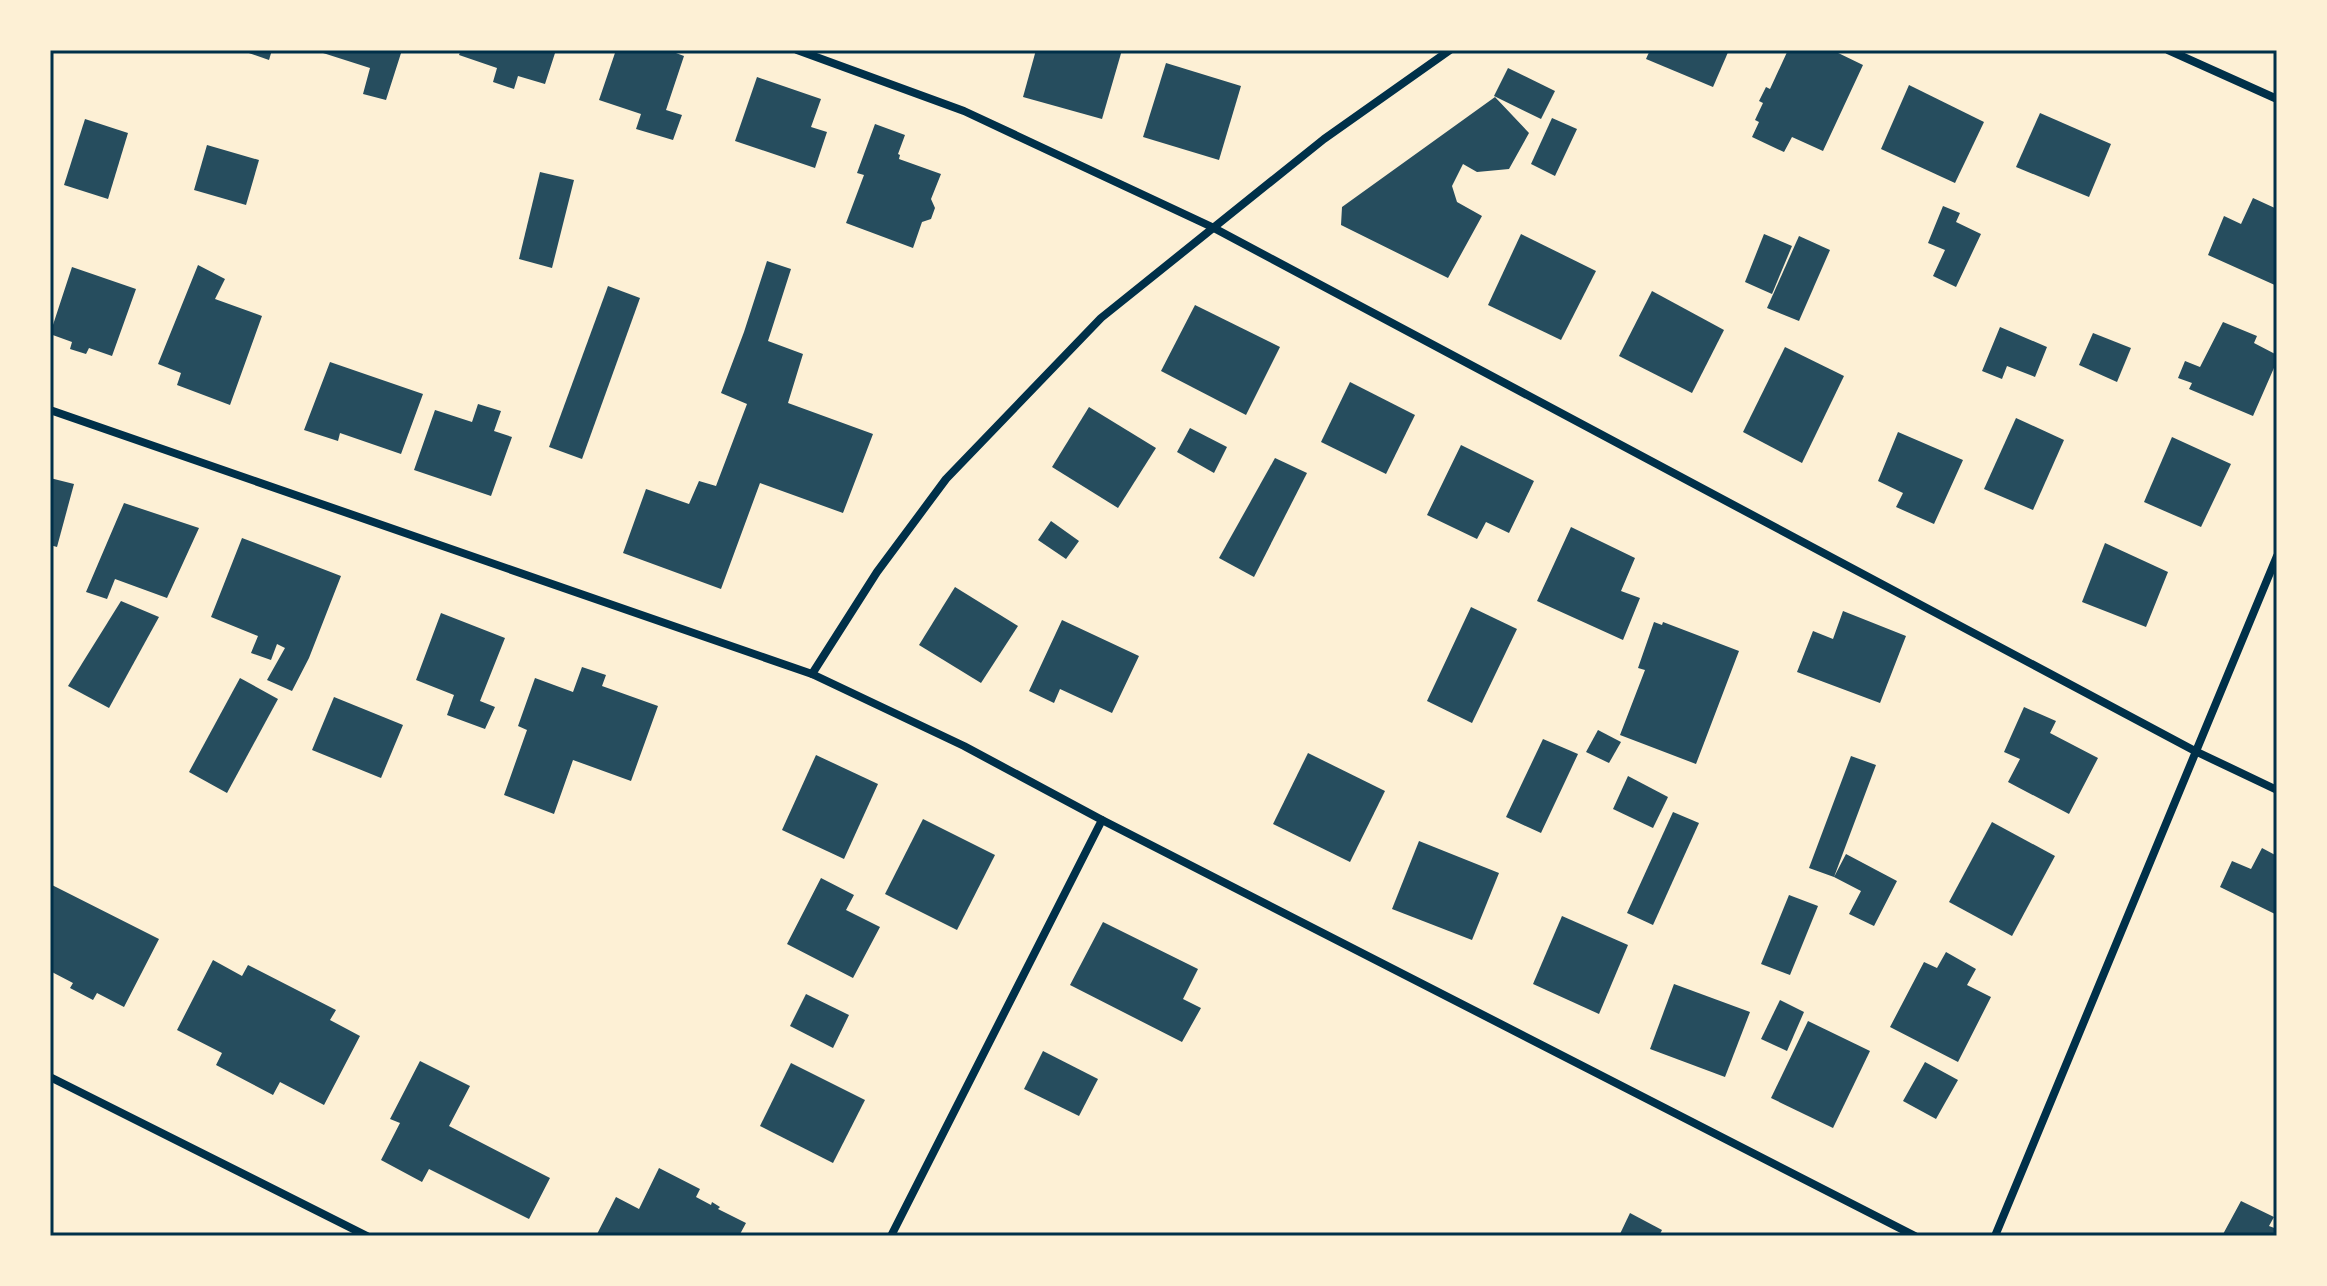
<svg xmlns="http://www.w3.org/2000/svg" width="2327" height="1286" font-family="'Varela Round',sans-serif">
  <rect width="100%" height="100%" fill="#fdf0d5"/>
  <g fill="#264d5e">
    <polygon points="240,50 272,50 269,60"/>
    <polygon points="324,50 402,50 386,100 363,94 370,68 323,53"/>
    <polygon points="461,50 556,50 545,84 518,76 514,89 493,82 497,68 459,55"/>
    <polygon points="616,50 668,50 684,56 666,110 682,115 673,140 636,129 641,114 599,100"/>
    <polygon points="1036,50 1122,50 1102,119 1023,97"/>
    <polygon points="1650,50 1729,50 1713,87 1646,59"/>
    <polygon points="1788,50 1832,50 1863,65 1823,151 1792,137 1784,152 1752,137 1759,122 1755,120 1763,103 1759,101 1766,87 1770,89"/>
    <polygon points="1166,63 1241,86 1219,160 1143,137"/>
    <polygon points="1508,68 1555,91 1541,119 1494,96"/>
    <polygon points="757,77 821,99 811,127 827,132 815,168 735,141"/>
    <polygon points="1909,85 1984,122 1955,183 1881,149"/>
    <polygon points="1495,97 1529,133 1509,169 1477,172 1463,164 1452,186 1457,202 1482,216 1448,278 1341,225 1342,207"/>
    <polygon points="2040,113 2111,144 2089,197 2016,167"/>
    <polygon points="1552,118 1577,129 1555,176 1531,164"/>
    <polygon points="85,119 128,133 108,199 64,185"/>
    <polygon points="875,124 905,135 898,154 900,155 899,159 941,174 931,199 935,208 931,219 922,222 913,248 846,223 864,175 857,173"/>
    <polygon points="207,145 259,160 246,205 194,190"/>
    <polygon points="540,172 574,180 552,268 519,259"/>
    <polygon points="2253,198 2277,209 2277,286 2208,255 2224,216 2241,224"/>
    <polygon points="1943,206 1960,213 1956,222 1981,234 1956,287 1933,276 1945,250 1928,243"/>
    <polygon points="1521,234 1596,271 1561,340 1488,305"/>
    <polygon points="1764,234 1792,246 1772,294 1745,282"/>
    <polygon points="1799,236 1830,250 1799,321 1767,308"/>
    <polygon points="767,261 791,269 768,341 803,354 788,403 873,434 843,513 760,483 721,589 623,553 646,489 689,504 699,481 716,486 747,404 721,393 744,332"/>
    <polygon points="198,265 225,279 215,299 262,316 230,405 177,385 181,373 158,364"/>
    <polygon points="72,267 136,289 112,356 89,348 86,354 70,349 72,342 50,334"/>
    <polygon points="608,286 640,298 582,459 549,447"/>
    <polygon points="1652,291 1724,330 1692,393 1619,356"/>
    <polygon points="1195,305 1280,347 1246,415 1161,371"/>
    <polygon points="2223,322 2257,336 2254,343 2277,355 2277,361 2253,416 2189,389 2192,383 2178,378 2185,361 2200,367"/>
    <polygon points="2000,327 2047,347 2035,377 2007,366 2002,379 1982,371"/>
    <polygon points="2093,333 2131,348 2117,382 2079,365"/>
    <polygon points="1785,347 1844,376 1802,463 1743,432"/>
    <polygon points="330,362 423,394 401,454 340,433 338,441 304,430"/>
    <polygon points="1350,382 1415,415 1386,474 1321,442"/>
    <polygon points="478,404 501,411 494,431 512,437 491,496 414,470 435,410 472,422"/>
    <polygon points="1089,407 1156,448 1118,508 1052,467"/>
    <polygon points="2016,418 2064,440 2033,510 1984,489"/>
    <polygon points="1190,428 1227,447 1214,473 1177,452"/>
    <polygon points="1898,432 1963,460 1934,524 1896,507 1903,493 1878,481"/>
    <polygon points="2172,437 2231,464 2201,527 2144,502"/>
    <polygon points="1461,445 1534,481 1509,533 1486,522 1477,539 1427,515"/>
    <polygon points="1275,458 1307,473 1254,577 1219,558"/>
    <polygon points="50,478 74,484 57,547 50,545"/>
    <polygon points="124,503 199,528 167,598 115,579 107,599 86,592"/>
    <polygon points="1051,521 1079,541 1066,559 1038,540"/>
    <polygon points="1571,527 1635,558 1621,591 1640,598 1623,640 1537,601"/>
    <polygon points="242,538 341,576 309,658 292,691 267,680 285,648 277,644 271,660 251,653 258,636 211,617"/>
    <polygon points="2105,543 2168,572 2146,627 2082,602"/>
    <polygon points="955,587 1018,626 981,683 919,645"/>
    <polygon points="121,601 159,617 109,708 68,686"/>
    <polygon points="1471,607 1517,629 1472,723 1427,701"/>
    <polygon points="1843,611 1906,636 1880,703 1797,672 1813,631 1833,639"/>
    <polygon points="441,613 505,638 480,701 495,707 485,729 447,715 454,695 416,680"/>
    <polygon points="1062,620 1139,656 1112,713 1060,689 1054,703 1029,691"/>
    <polygon points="1654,622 1662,625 1663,622 1739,651 1696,764 1620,735 1645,670 1638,668"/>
    <polygon points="582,667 606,675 602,686 658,706 631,781 573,760 554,814 504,795 527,730 518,726 535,678 573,692"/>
    <polygon points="240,678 278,699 227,793 189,772"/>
    <polygon points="334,697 403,725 381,778 312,750"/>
    <polygon points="2024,707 2056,721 2050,733 2098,758 2069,814 2008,782 2020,759 2004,752"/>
    <polygon points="1598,730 1621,742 1609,763 1586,752"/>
    <polygon points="1543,739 1578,754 1541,833 1506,817"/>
    <polygon points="1308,753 1385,791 1350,862 1273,824"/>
    <polygon points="816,755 878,784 844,859 782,830"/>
    <polygon points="1851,756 1876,765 1834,877 1846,854 1897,881 1874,926 1849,914 1861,891 1834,877 1809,868"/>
    <polygon points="1628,776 1668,797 1653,828 1613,809"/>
    <polygon points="1673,812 1699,823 1653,925 1627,913"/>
    <polygon points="923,819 995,855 957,930 885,894"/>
    <polygon points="1992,822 2055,856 2012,936 1949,902"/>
    <polygon points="1419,841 1499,873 1472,940 1392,909"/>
    <polygon points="2262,848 2277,856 2277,915 2220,887 2232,861 2251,869"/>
    <polygon points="821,878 854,895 846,910 880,927 853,978 787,944"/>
    <polygon points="50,884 159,939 124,1007 97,993 93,1000 70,988 73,983 50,971"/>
    <polygon points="1789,895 1818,906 1790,975 1761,964"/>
    <polygon points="1562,916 1628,945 1599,1014 1533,984"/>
    <polygon points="1103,922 1198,969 1183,999 1201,1008 1182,1042 1070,985"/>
    <polygon points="1946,952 1976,969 1967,985 1991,997 1958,1062 1890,1027 1924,962 1937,968"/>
    <polygon points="213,960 242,976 248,965 336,1010 330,1020 360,1036 324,1105 280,1082 273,1095 216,1065 222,1053 177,1030"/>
    <polygon points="1674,984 1750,1012 1725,1077 1650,1049"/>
    <polygon points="806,994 849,1015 833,1048 790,1026"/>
    <polygon points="1780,1000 1804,1012 1787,1051 1761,1039"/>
    <polygon points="1808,1021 1870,1051 1833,1128 1771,1098"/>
    <polygon points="1043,1051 1098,1079 1079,1116 1024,1089"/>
    <polygon points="420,1061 470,1086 449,1126 550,1178 529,1219 429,1169 422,1182 381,1160 400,1123 390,1119"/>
    <polygon points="1925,1062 1958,1080 1936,1119 1903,1101"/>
    <polygon points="791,1063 865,1100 833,1163 760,1126"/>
    <polygon points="659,1168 700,1189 696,1197 711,1205 712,1202 720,1207 718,1209 746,1223 739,1236 596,1236 616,1197 639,1209"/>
    <polygon points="2241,1201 2274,1217 2269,1226 2277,1229 2277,1236 2222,1236"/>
    <polygon points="1630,1213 1662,1230 1659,1236 1619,1236"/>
  </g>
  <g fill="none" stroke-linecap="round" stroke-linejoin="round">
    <g stroke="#003049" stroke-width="8">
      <polyline points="797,50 964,111 1212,227 2195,751 2277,790"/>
      <polyline points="2168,50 2277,99"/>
      <polyline points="50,410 812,674 964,746 1102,820 1915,1236"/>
      <polyline points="812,674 877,572 946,479 1101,318 1324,139 1450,50"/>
      <polyline points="50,1077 367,1236"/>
      <polyline points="891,1236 1102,820"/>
      <polyline points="1995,1236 2277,556"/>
    </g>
  </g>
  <rect width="2327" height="1286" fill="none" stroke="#fdf0d5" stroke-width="104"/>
  <rect x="52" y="52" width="2223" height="1182" fill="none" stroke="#003049" stroke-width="3"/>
</svg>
